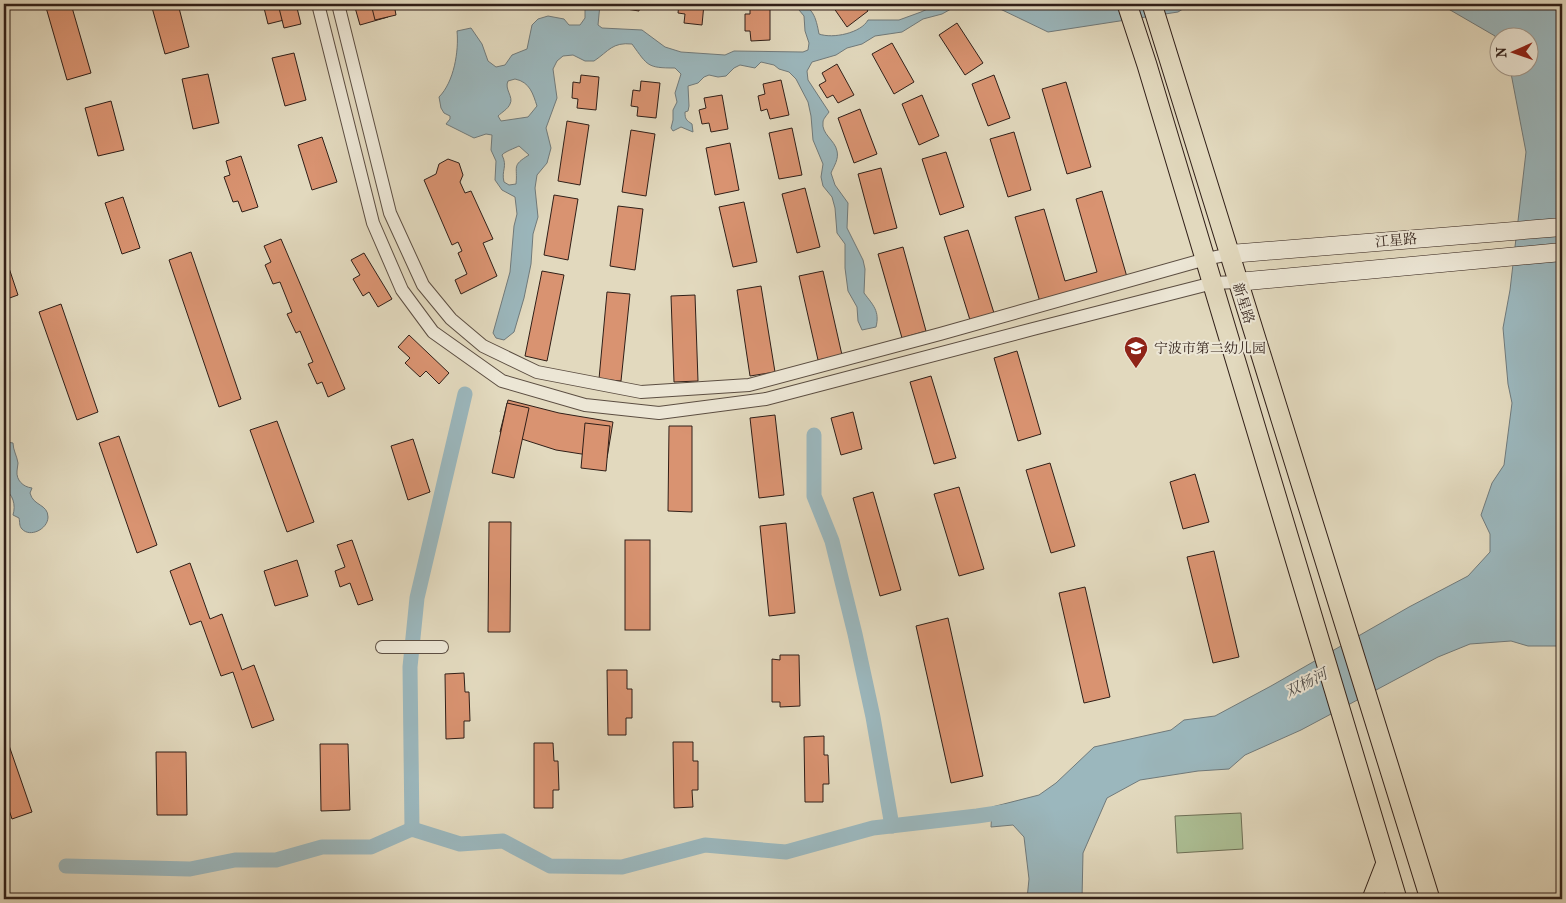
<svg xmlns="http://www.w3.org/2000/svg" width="1566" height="903" font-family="'IM FELL French Canon','Noto Serif SC',serif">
  <rect width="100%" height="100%" fill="#e2d9be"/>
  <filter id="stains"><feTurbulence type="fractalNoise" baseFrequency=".004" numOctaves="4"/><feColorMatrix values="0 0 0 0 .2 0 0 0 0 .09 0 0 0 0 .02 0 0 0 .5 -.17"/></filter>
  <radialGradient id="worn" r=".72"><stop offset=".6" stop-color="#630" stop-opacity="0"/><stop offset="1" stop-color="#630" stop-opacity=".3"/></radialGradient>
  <polygon fill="#adc096" stroke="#6e7057" points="1241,813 1243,849 1177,853 1175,816"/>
  <g fill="#9bb7bd" stroke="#707a7b" fill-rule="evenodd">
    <path d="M585 4H600L598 25 602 28 642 30 665 47 681 52 725 55 734 51 803 52 808 50 809 43 805 31 804 16 794 4C813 4 816 18 819 34 833 39 861 33 868 20H899L921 12 938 4H960L942 14 923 19 902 32 875 36 862 44 847 48 836 55 812 62 807 71 808 80 829 112C827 115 823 119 823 122 821 134 835 140 837 151 839 159 834 166 831 173L835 185 848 203 847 228 863 260 865 269 864 293C873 305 880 311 876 327L862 330 858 321 857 307 848 291 845 268V244L837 233 835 208 832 197 823 186 821 177 823 164 813 140 811 116 808 102 796 79 789 72 779 69 774 65 761 62 755 68 740 65 734 68 726 76 718 77 709 75 704 77 698 83 688 86 689 106 688 111 685 112C685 119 686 120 692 124L693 132 681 127 673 131 671 128 673 120V110L677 102 675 93 681 74 675 68C647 68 648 66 632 44 612 42 609 51 594 61H585L573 55 563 56 557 61 553 69 557 98 546 128 551 148 547 163 537 175 535 188 538 217 533 234 531 264 524 298 514 332 504 340 496 338 493 333 510 272 514 226 517 214 515 197 502 190 495 180 496 161 491 150 492 135 486 134 474 138 446 124 450 119V116L444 113 441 108 439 97C454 82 459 51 457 31L471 28 482 44 488 61 496 67 505 65 512 55 527 49 532 25 538 19 548 16 564 19 569 25H580L585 18ZM515 79C530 82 533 94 537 106L528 117 501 121 498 116C502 112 508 109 510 104 514 97 504 89 508 81ZM519 146 529 155C511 166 518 166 516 184L509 185 504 182C501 170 508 167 502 155 504 152 515 148 519 146Z"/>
    <polygon points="994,4 1191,4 1178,12 1048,32 996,7"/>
    <polygon points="1436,4 1562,4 1562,645 1558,646 1528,646 1511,641 1470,644 1438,657 1301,730 1245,755 1229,769 1198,771 1140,780 1107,798 1083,853 1082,899 1027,899 1029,879 1024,837 1013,825 991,827 992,807 1039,795 1056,783 1094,747 1171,730 1184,720 1215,716 1271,686 1409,607 1468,576 1490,552 1490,534 1481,515 1492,483 1504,465 1512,403 1508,384 1503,328 1510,290 1526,152 1510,68 1528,68 1528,38 1498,38 1498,43 1495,36 1445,7"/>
    <path d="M4 438 7 442 13 443C13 450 17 456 18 463 18 466 17 468 17 471 16 480 23 487 32 488L30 493C33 506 48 504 48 517 48 529 30 538 22 529 19 526 20 522 19 518L13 515C16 505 13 494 4 489Z"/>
  </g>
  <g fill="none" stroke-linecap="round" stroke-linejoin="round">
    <g stroke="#9bb7bd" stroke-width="15">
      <polyline points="814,435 814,496 832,541 855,634 873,717 892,826"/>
      <polyline points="412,829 410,667 417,598 465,394"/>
      <polyline points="66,866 190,869 235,860 276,860 322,847 371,847 412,829 460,844 503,841 550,866 622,867 705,845 786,852 873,828 977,816 1011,811"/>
    </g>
  </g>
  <g fill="#d99371" stroke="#301f18">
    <polygon points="45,4 71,4 91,73 67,80"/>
    <polygon points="151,4 178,4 189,47 165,54"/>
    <polygon points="263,4 288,4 292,18 268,24"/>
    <polygon points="278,4 296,4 301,24 284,28"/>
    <polygon points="354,4 384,4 388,17 360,25"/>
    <polygon points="371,4 394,4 396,15 375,20"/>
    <polygon points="620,4 640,4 639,11 620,8"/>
    <polygon points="679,4 704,4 702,25 684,23 685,14 678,13"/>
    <polygon points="770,4 770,40 751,41 750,31 745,31 745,14 750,14 750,5"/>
    <polygon points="831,4 863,4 868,11 847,27"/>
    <polygon points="957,23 983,63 965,75 939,35"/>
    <polygon points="892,43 914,82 894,94 872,54"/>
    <polygon points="294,53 306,100 285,106 272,58"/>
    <polygon points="837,64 854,95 838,103 833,95 827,98 819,85 826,81 822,73"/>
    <polygon points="208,74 219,123 193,129 182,79"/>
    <polygon points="581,75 599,77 596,110 577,108 578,99 572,98 573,82 580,83"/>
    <polygon points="994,75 1010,118 988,126 972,84"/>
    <polygon points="781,80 789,115 770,119 767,109 761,111 758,96 765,94 763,84"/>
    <polygon points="641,81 660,83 656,118 637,116 638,107 631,106 633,90 640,91"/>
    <polygon points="1066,82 1091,167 1067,174 1042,89"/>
    <polygon points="722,95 728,129 711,132 709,123 702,124 699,110 706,108 704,98"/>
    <polygon points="922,95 939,136 919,145 902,104"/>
    <polygon points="111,101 124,150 98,156 85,108"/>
    <polygon points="860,109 877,154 854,163 838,118"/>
    <polygon points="567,121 589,125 580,185 558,181"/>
    <polygon points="792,128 802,175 779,179 769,133"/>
    <polygon points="631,130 655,134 646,196 622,192"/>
    <polygon points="1014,132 1031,190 1008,197 990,139"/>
    <polygon points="322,137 337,182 312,190 298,145"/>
    <polygon points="730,143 739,190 715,195 706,148"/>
    <polygon points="946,152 964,207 940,215 922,159"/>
    <polygon points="241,156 258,207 242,212 238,201 233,202 224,177 230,175 226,161"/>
    <polygon points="448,159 459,163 463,175 460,182 465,193 471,191 493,239 483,243 497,276 461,294 455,280 467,274 458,253 462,251 458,242 452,245 424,180 436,174 439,164"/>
    <polygon points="881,168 897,228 874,234 858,174"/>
    <polygon points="805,188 820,247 797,253 782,194"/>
    <polygon points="1102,191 1127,277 1040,302 1015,217 1044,209 1065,281 1097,272 1076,199"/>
    <polygon points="554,195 578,199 568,260 544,255"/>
    <polygon points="123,197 140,248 122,254 105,203"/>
    <polygon points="744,202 757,262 733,267 719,207"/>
    <polygon points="618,206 643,209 635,270 610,266"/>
    <polygon points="968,230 994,313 970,320 944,237"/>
    <polygon points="281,239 345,389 328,397 322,382 317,384 308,364 313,362 300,331 296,333 287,314 292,312 280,282 273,284 265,265 271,262 264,246"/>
    <polygon points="903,247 926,331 902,338 878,254"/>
    <polygon points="191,252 241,399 219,407 169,260"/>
    <polygon points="4,253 18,295 4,300"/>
    <polygon points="364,253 392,299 378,307 369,292 363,296 353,279 360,275 351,260"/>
    <polygon points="542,271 564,275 547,361 525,356"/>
    <polygon points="823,271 842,355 818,360 799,276"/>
    <polygon points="761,286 775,372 750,376 737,290"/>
    <polygon points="607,292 630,294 621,381 599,379"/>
    <polygon points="695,295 698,381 674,382 671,296"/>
    <polygon points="61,304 98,412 77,420 39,312"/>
    <polygon points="409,335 449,373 439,384 426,371 420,377 405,363 410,358 398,347"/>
    <polygon points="1017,351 1041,434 1018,441 994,358"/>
    <polygon points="931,376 956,458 934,464 910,382"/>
    <polygon points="508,400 559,413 613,422 607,458 556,450 500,432"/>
    <polygon points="507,403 529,408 514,478 492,473"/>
    <polygon points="853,412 862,449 841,455 831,418"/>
    <polygon points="775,415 784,495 759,498 750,418"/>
    <polygon points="277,421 314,522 287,532 250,430"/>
    <polygon points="585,423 610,426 606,471 581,468"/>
    <polygon points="669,426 692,426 692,512 668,511"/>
    <polygon points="119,436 157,545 137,553 99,443"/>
    <polygon points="413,439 430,492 408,500 391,446"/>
    <polygon points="1050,463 1075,546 1051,553 1026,470"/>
    <polygon points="1195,474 1209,522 1183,529 1170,482"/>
    <polygon points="959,487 984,569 959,576 934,494"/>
    <polygon points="873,492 901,590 880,596 853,498"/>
    <polygon points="489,522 511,522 510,632 488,632"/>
    <polygon points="786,523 795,613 769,616 760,526"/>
    <polygon points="352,540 373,600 358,605 350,583 340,587 335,571 345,567 337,545"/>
    <rect x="625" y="540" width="25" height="90"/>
    <polygon points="1214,551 1239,657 1213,663 1187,557"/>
    <polygon points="297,560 308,596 275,606 264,571"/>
    <polygon points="190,563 210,619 222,614 242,670 254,665 274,720 252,728 233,672 221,676 201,621 190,625 170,571"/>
    <polygon points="1085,587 1110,697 1084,703 1059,593"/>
    <polygon points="948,618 983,776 951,783 916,626"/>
    <polygon points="780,655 799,655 800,706 780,707 780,702 772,702 772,659 780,660"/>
    <polygon points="607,670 627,670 627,689 632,689 632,718 626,718 626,735 608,735"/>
    <polygon points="464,673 465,692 469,692 470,721 464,721 464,738 446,739 445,674"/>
    <polygon points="4,731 32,812 12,819 4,795"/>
    <polygon points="824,736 824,755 828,755 829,784 823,784 823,802 805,802 804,737"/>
    <polygon points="673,742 693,742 693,761 698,761 698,790 692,790 693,807 674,808"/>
    <polygon points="534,743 553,743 554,761 558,761 559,790 553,790 553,808 534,808"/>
    <polygon points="320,744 348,744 350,810 321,811"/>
    <polygon points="156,752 186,752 187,815 157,815"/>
  </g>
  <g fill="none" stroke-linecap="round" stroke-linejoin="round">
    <g stroke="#5c4e42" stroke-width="14">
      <g id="street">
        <polyline points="318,4 373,223 402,290 433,332 502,381 585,405 659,413 766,399 1033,329 1213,283 1237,282"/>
        <polyline points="338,4 390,213 423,285 451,319 483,346 537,372 641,392 749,385 940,334 1206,259 1230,254"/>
        <polyline points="382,647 442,647"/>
      </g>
    </g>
    <g stroke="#301f18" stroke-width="19">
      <g id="secondary">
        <polyline points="1230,254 1562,227"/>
        <polyline points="1237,282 1562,252"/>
      </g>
    </g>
    <g stroke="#301f18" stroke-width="21">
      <g id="primary">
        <polyline points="1127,4 1147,65 1397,899"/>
        <polyline points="1152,4 1430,899"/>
        <polyline points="1372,899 1386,863"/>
      </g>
    </g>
    <use href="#street" stroke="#ece6d5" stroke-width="12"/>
    <use href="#secondary" stroke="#ece6d5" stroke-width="18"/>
    <use href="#primary" stroke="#e2d9be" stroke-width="19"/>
  </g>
  <defs>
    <g id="school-pin" transform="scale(1.25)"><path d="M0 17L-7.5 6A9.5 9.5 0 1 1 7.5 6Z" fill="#8f2418" stroke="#ece6d5"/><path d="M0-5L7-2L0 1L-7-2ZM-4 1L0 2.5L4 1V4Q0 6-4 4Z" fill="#fff"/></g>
  </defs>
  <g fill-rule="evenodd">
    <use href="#school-pin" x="1136" y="348"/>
  </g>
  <g text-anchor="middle" stroke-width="4" stroke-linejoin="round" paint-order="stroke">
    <g font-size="14" fill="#301f18" stroke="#ece6d5">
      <text transform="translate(1396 240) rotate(-5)" y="5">江星路</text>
      <text transform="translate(1244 303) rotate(73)" y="5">新星路</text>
    </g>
    <g font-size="14" fill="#301f18" stroke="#ece6d5" text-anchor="start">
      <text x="1154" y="353">宁波市第二幼儿园</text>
    </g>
    <g font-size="15" font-style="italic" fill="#504d4a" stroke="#ece6d5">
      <text transform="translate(1306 683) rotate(-27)" y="5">双杨河</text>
    </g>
  </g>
  <rect width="1566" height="903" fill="none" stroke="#e2d9be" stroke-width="20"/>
  <rect x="5" y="5" width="1556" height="893" fill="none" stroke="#301f18" stroke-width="2.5"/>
  <rect x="10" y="10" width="1546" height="883" fill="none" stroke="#301f18"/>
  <g transform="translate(1514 52) rotate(268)"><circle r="24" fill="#ece6d5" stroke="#a19689"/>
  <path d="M0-4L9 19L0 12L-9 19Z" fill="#8f2418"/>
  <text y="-8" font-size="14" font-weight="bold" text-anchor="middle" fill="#301f18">N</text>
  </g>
  <rect width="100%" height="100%" filter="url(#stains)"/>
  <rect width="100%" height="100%" fill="url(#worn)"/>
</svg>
